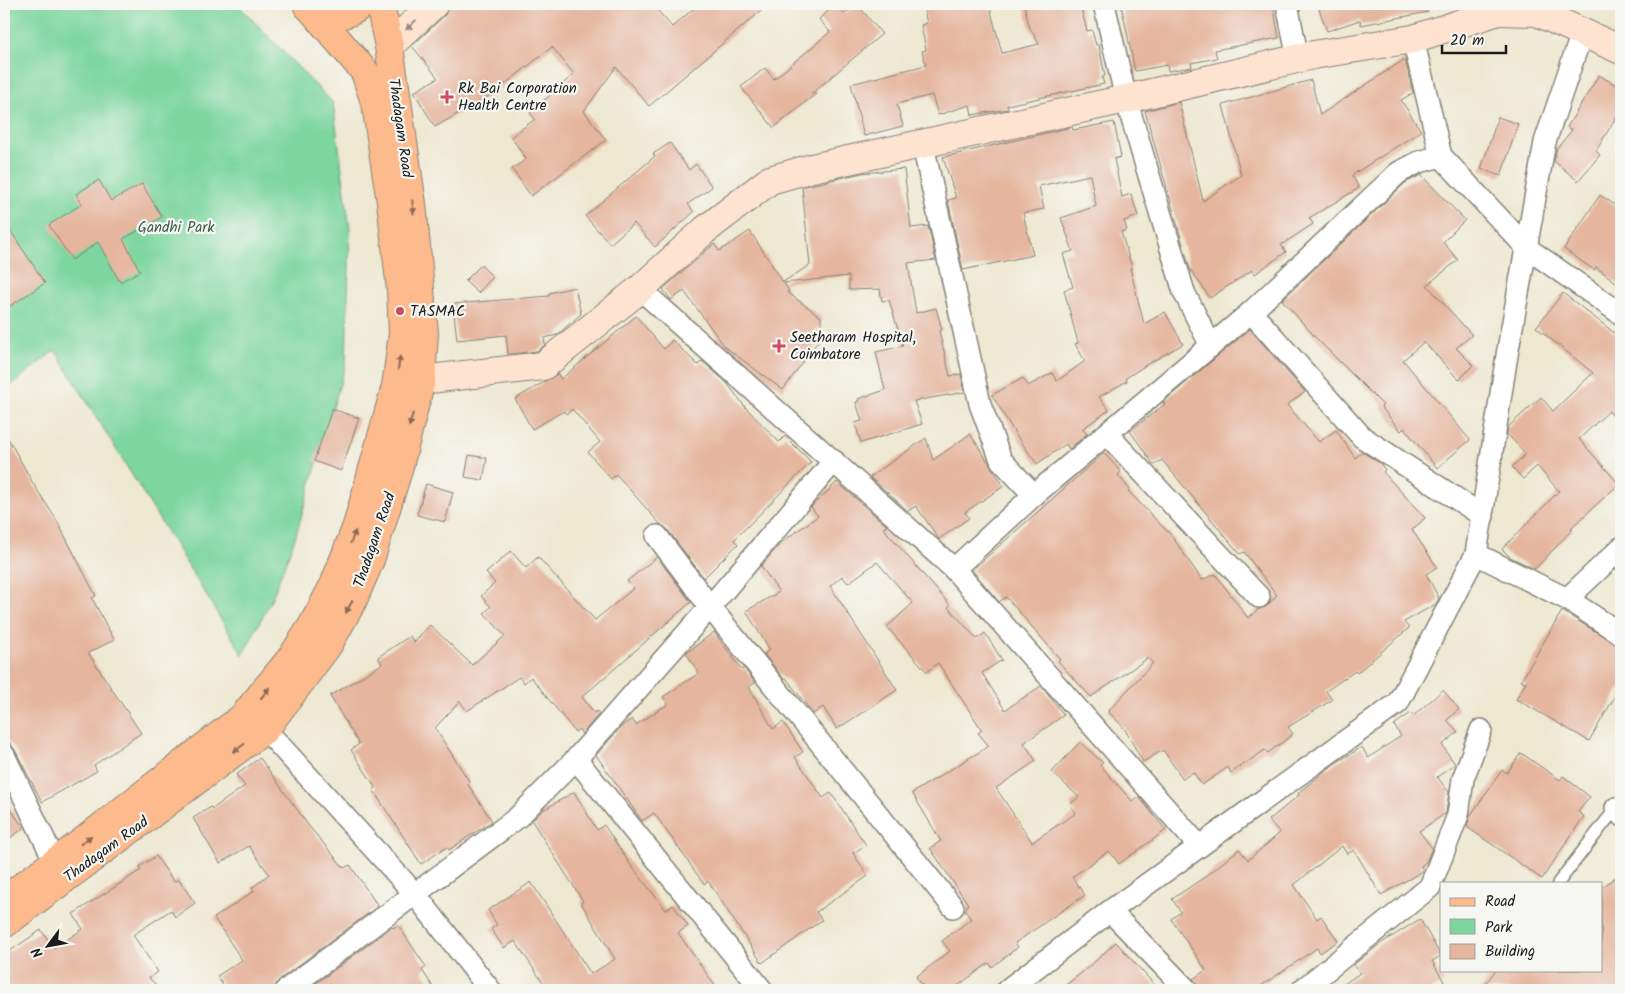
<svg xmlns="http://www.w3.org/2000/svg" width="1625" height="994" font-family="Kalam,sans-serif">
  <rect width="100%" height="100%" fill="#f6f6f2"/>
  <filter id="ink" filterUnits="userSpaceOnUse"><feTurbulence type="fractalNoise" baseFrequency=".02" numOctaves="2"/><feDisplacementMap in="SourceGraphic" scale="10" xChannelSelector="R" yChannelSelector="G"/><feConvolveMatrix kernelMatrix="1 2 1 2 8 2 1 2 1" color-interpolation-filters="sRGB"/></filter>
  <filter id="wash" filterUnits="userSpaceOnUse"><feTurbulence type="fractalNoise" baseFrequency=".0096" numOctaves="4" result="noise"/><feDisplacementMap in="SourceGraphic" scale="20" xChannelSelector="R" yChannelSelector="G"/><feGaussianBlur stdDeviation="1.12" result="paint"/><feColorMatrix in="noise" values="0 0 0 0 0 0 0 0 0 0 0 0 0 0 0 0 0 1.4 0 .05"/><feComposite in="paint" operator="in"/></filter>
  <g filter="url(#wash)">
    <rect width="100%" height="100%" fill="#eee8d1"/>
    <polygon fill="#7cd69d" stroke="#4c795c" points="4,4 237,4 333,103 350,230 346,363 295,538 272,598 243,655 55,350 4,391"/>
    <g id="blocks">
      <g fill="#e5b59e">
        <polygon points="449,4 652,4 672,27 699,4 769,4 649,106 616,67 584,111 606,140 531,196 512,169 526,159 511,137 535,119 530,113 574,74 552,47 494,93 435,127 414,92 438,78 412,46 445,15"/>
        <polygon points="836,4 844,14 857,4 882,34 811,94 818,92 774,128 741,87 765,68 774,79 830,32 819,19"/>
        <polygon points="928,4 989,4 1002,53 1039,44 1029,26 1024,4 1080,4 1087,31 1092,30 1096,45 1099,45 1105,76 1102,77 1104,84 1007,105 1008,109 972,115 970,105 938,115 932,95 897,104 903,126 864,136 851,84 926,65 922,51 926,50 921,25 927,23 924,10 929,9"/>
        <polygon points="1121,4 1273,4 1279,38 1215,50 1217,58 1191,63 1192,67 1168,71 1167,65 1135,71"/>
        <polygon points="1335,4 1427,4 1428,12 1361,25 1360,20 1327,31 1319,9"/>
        <polygon points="1405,59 1413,93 1401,100 1421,131 1352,175 1359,188 1309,218 1313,224 1281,245 1286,252 1255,274 1252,270 1210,298 1190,269 1145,111 1179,102 1203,201 1241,175 1223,105 1311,80 1320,115"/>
        <polygon points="1599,75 1621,88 1621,109 1596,151 1600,155 1578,181 1554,161 1557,148 1572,130 1567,127"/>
        <polygon points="1498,117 1518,124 1501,176 1481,169"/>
        <polygon points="1114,122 1121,157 1114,159 1122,197 1131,194 1138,216 1124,221 1127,230 1121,232 1132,268 1130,268 1144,324 1165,312 1183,344 1146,365 1126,378 1127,381 1099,397 1109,410 1082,429 1087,434 1069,449 1066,444 1037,464 1016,435 992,395 1023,378 1028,386 1052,373 1057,381 1085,361 1075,344 1078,343 1064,290 1073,287 1063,254 1073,251 1061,218 1096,206 1090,175 1039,186 1044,209 1023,213 1033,255 963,270 948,200 956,198 943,157 1072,127 1073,130"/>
        <polygon points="670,143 689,170 696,164 712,187 688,204 694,212 655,247 634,223 610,244 585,216 655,156 653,154"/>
        <polygon points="904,169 911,228 928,226 936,260 908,263 916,313 936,308 942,330 939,331 950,376 961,374 965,392 914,401 922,424 861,443 855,423 862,421 856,402 859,401 858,399 885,390 876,352 903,346 889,300 882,301 880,289 849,290 849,276 784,283 789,291 787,292 821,317 821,323 814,332 821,337 783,390 725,347 684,291 671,300 663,289 714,244 719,251 750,231 783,282 810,265 802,187 862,173"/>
        <polygon points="1421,175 1465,220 1443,242 1458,260 1427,285 1472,335 1456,348 1473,365 1459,380 1424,342 1403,360 1470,440 1437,468 1404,428 1401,431 1381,407 1383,405 1317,339 1282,300 1405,183"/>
        <polygon points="99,180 111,201 142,184 162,217 123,239 140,271 120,282 98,242 72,260 49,225 82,204 76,194"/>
        <polygon points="1600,195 1621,209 1621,286 1596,267 1594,270 1564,249"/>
        <polygon points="4,221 45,283 4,310"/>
        <polygon points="481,265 493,277 478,293 465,281"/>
        <polygon points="575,287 581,314 557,335 544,338 545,345 537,351 508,354 506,335 457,340 453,304 549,296 549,293"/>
        <polygon points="1563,293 1621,338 1621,426 1609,411 1579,439 1619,484 1571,528 1573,529 1535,569 1510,557 1502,549 1559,491 1537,466 1523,479 1512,467 1526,454 1507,434 1508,427 1541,397 1553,411 1593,373 1536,327"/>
        <polygon points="636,316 664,349 672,340 698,365 702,361 726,382 746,408 779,442 785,436 811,462 734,540 738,544 704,578 667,529 660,524 616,474 611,479 588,452 600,442 572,409 566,414 564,411 532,429 515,399 558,374 561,379"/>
        <polygon points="1250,329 1305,392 1287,405 1319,442 1336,430 1355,458 1362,452 1380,463 1385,470 1383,472 1425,518 1412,530 1437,567 1426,574 1439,598 1436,604 1404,622 1409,628 1357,673 1355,671 1326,691 1332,700 1288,727 1293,734 1268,753 1265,750 1231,773 1228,767 1202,785 1193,772 1183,779 1163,750 1143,762 1124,728 1108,711 1153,663 1148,658 1091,697 1065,669 1058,661 1060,659 1006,597 999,602 972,570 1104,453 1121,472 1118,475 1130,490 1128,491 1171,535 1202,580 1215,574 1248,618 1259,609 1267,606 1277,595 1244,552 1240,554 1162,460 1154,465 1130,431 1165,404 1163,402"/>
        <polygon points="332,409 359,418 341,471 314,461"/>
        <polygon points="4,431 34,485 56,519 96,596 92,598 114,640 88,653 141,733 94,765 97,771 42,802 15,750 4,735"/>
        <polygon points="970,434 1004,486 965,512 969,518 939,539 916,506 908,511 870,477 926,438 933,460"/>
        <polygon points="469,455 487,458 483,480 465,477"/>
        <polygon points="837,482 887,526 883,528 950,605 948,607 977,639 985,633 1002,660 982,673 1005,710 1041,686 1064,715 1024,743 1036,761 996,788 1032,842 1076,813 1070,804 1079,797 1052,772 1080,742 1103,763 1100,765 1132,801 1139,797 1166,830 1119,864 1109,851 1072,877 1085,895 1015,943 1018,947 992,967 989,963 952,990 926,990 916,977 950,951 942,941 971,919 965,911 968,904 930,848 941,841 912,793 989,746 978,733 982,730 938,663 927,672 887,627 913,603 877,562 848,583 842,576 830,586 897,690 837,729 823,707 813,714 786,678 784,679 764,654 770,650 746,611 779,592 761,566 782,542 818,516 811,507"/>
        <polygon points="426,484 453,492 445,522 417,515"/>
        <polygon points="511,551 526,568 538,557 595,620 634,588 627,581 657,557 691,602 582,697 594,713 597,711 599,714 582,734 579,729 575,732 531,677 524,683 519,677 467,711 460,701 435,728 469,781 467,783 492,821 449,850 447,847 421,864 373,790 376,788 351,750 359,744 330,696 382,664 378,657 410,636 414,642 430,625 472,665 505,636 484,613 491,607 481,596 495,583 486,573"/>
        <polygon points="1562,611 1621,647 1621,686 1589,741 1516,699 1526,682 1521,681"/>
        <polygon points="714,632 742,670 744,668 755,683 749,687 773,729 783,722 803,752 795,757 823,798 831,793 866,845 853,853 868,876 816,912 822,920 762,963 708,881 704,884 654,813 642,821 596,755 622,726 632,719 636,725 668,704 663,697 699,673 686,653"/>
        <polygon points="1443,690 1459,709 1447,720 1458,732 1442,745 1455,764 1437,777 1449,792 1446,813 1419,831 1432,848 1426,862 1421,866 1423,871 1381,895 1354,850 1347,854 1342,846 1294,885 1317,919 1321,916 1338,941 1320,953 1317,948 1255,990 1199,990 1193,979 1206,970 1171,919 1181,912 1172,899 1209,874 1239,849 1248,860 1280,833 1269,820 1299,795 1298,793 1334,764 1362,747 1368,758 1401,736 1394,725 1411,713 1413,716"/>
        <polygon points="1521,753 1560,780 1563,776 1590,797 1578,812 1584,816 1542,879 1467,827 1470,816 1502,770 1507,773"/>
        <polygon points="260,758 308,825 344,868 350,865 378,906 279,980 274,990 226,990 217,976 242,960 214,918 254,891 252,888 269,874 249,846 220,863 193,818 211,807 212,809 245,786 236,775"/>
        <polygon points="574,792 597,830 604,825 630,864 666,910 673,905 688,926 678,933 718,990 548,990 515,941 504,948 491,929 497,925 488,910 531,882 591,974 615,959 581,903 583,901 532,821 540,812"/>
        <polygon points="4,800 24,828 4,842"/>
        <polygon points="156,856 174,882 178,879 195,903 175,917 171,910 133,935 158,972 149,978 161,990 4,990 4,955 41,930 54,948 83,929 73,914 141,870 139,867"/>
        <polygon points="1621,873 1621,990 1480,990 1496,970 1601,970 1601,888"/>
        <polygon points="1420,919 1441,956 1432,961 1444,982 1431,990 1335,990 1360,973 1353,965 1380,944"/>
        <polygon points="398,925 426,967 422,970 435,990 307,990 392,927 393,928"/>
        <polygon points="1116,942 1159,990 1060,990 1091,965"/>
      </g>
    </g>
  </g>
  <g filter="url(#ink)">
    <use href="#blocks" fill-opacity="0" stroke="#858276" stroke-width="1"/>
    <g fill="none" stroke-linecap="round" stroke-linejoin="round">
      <g stroke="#858276" stroke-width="14">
        <polyline id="lane" points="1558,883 1616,808"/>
      </g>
      <g stroke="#858276" stroke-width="24">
        <g id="street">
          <polyline points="1104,4 1126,99 1184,292 1211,346"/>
          <polyline points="1287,4 1298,59"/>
          <polyline points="1413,39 1441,156"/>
          <polyline points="923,145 980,404 1001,460 1034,495"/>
          <polyline points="640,289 954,569 1199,846"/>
          <polyline points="1251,312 1362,437 1483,516"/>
          <polyline points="1107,434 1259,597"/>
          <polyline points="657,536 710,607 953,907"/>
          <polyline points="1476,554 1567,599 1621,634"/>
          <polyline points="954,569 1034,495 1251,312 1398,173 1419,162 1441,156 1527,248 1621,314"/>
          <polyline points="1567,599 1621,548"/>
          <polyline points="265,729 415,894 490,990"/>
          <polyline points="4,755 55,862"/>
          <polyline points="576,759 762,990"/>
          <polyline points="1616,808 1621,815"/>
          <polyline points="286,990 517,818 576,759 710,607 834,461"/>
          <polyline points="1007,990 1110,911"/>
          <polyline points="1187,990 1110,911 1398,703 1476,554 1507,355 1545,142 1582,33"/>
          <polyline points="1302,990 1430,887 1458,815 1463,779 1481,730"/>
        </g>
      </g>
      <g stroke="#858276" stroke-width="30">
        <g id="secondary">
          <polyline points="389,46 434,4"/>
          <polyline points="421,380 543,366 640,289 705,230 770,180 812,168 1126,99 1313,55 1413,39 1498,11 1537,12 1621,50"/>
        </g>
      </g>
      <g stroke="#858276" stroke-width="30">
        <g id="primary">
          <path d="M308 6C325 21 346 17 363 4"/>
          <polyline points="4,900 77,846 243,717 292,657 311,628 334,585 357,526 396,386 403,334 401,290 391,202 376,105 365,72 312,10"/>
          <polyline points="4,924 265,729 328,645 352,602 370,560 398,470 421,380 424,333 412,204 389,46 380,4"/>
        </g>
      </g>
      <use href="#lane" stroke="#fff" stroke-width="11"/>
      <use href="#street" stroke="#fff" stroke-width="21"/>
      <use href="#secondary" stroke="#fee3d1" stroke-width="28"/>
      <use href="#primary" stroke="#fcba8d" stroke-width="28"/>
    </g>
    <defs><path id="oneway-solid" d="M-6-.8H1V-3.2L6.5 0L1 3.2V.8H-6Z" transform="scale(1.25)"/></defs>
    <use fill="#988980" href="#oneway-solid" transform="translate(411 25) rotate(137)"/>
    <g fill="#8c6b54">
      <use href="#oneway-solid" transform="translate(413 207) rotate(84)"/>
      <use href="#oneway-solid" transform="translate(399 363) rotate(-82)"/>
      <use href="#oneway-solid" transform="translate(411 420) rotate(105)"/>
      <use href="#oneway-solid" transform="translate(353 537) rotate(-69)"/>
      <use href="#oneway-solid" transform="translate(349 607) rotate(119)"/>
      <use href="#oneway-solid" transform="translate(265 693) rotate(-52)"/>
      <use href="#oneway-solid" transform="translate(239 748) rotate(143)"/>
      <use href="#oneway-solid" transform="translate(86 840) rotate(-38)"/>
    </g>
  </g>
  <g fill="#d1495b" stroke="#f6f6f2" stroke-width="2">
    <path d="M444.5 89.5h5v5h5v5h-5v5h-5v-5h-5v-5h5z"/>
    <circle cx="400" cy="311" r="5"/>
    <path d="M776.5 338.5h5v5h5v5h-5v5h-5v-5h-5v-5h5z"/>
  </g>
  <g text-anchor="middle" stroke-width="4.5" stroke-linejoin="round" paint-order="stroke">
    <g font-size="15" fill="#1c1c1c" stroke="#f6f6f2" text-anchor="start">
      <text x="458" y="93">Rk Bai Corporation<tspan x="458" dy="17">Health Centre</tspan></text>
      <text x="410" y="316">TASMAC</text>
      <text x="790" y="342">Seetharam Hospital,<tspan x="790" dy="17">Coimbatore</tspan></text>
    </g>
    <g font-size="15" fill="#1c1c1c" stroke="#f6f6f2">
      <text transform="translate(401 128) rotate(82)" y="5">Thadagam Road</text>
      <text transform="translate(374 540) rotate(-71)" y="5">Thadagam Road</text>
      <text transform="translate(106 849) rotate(-36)" y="5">Thadagam Road</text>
    </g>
    <g font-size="15" fill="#3e5d49" stroke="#f6f6f2">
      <text x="176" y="232">Gandhi Park</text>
    </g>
  </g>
  <rect width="1625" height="994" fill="none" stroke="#f6f6f2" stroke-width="20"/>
  <rect x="1440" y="882" width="162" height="90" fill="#f6f6f2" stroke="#9f9f9c"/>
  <rect x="1450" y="898" width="25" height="8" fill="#fcba8d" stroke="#9f9f9c"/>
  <text x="1485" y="906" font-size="15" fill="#1c1c1c">Road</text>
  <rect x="1450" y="919" width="25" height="15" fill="#7cd69d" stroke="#9f9f9c"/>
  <text x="1485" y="932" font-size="15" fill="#1c1c1c">Park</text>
  <rect x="1450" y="944" width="25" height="15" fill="#e5b59e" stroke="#9f9f9c"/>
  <text x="1485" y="956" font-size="15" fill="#1c1c1c">Building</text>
  <g transform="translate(48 946) rotate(238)" stroke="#f6f6f2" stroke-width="4" paint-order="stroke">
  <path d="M0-4L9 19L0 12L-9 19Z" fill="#1c1c1c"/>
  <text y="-8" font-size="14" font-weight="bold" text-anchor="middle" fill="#1c1c1c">N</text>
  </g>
  <path d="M1442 45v8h64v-8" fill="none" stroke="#1c1c1c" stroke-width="2.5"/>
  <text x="1450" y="45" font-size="15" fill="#1c1c1c" stroke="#f6f6f2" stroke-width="4" paint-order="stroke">20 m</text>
</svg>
